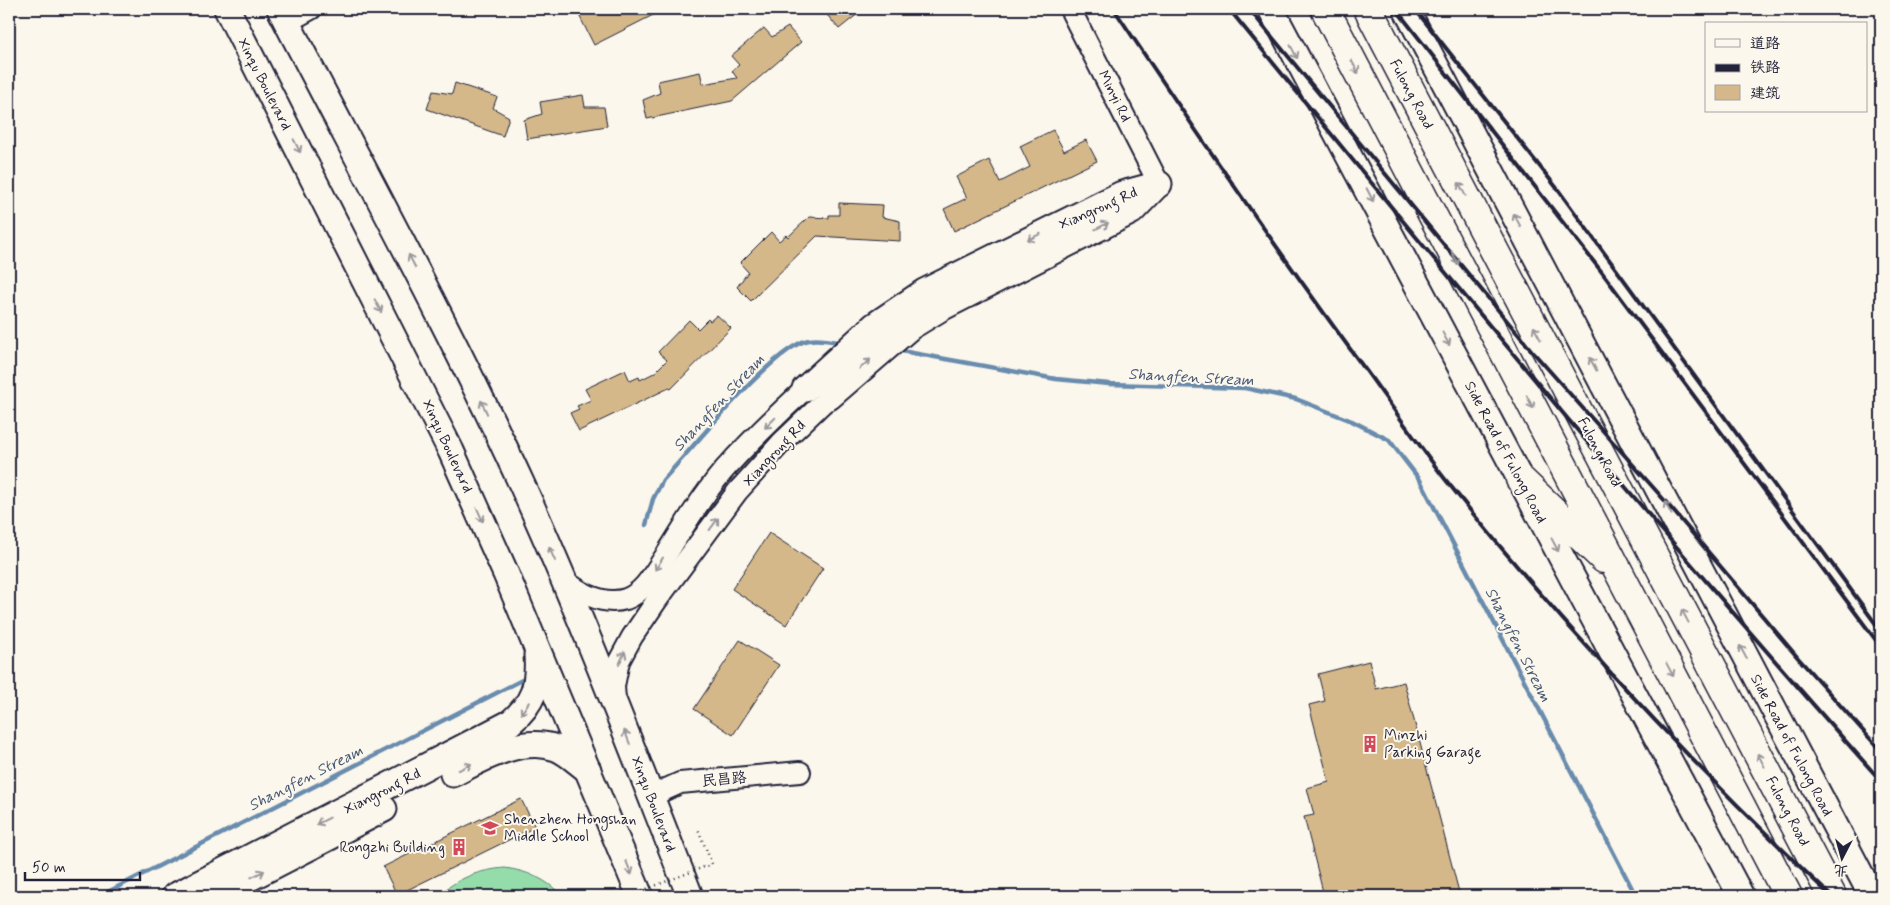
<svg xmlns="http://www.w3.org/2000/svg" width="1890" height="905" font-family="Mynerve,'LXGW WenKai TC',sans-serif">
  <rect width="100%" height="100%" fill="#fbf7ec"/>
  <filter id="ink" filterUnits="userSpaceOnUse"><feTurbulence type="fractalNoise" baseFrequency=".02" numOctaves="2"/><feDisplacementMap in="SourceGraphic" scale="10" xChannelSelector="R" yChannelSelector="G"/><feConvolveMatrix kernelMatrix="1 2 1 2 8 2 1 2 1" color-interpolation-filters="sRGB"/></filter>
  <g filter="url(#ink)">
    <path fill="#95dcab" stroke="#5c7f73" d="M505 868C527 871 547 879 562 896H438C457 878 479 870 505 868Z"/>
    <g fill="none" stroke-linecap="round" stroke-linejoin="round">
      <g stroke="#698bad" stroke-width="4.5">
        <polyline points="896,350 1056,379 1109,384 1245,388 1296,399 1352,421 1389,440 1420,480 1636,896"/>
        <path d="M646 525 653 499 663 480C690 451 775 345 809 340 820 338 833 341 843 343"/>
        <polyline points="100,896 522,680"/>
      </g>
    </g>
    <g fill="#d4b889" stroke="#22223b">
      <polygon points="576,9 665,9 594,45"/>
      <polygon points="822,9 864,9 839,29"/>
      <polygon points="788,27 801,42 732,101 647,119 643,100 660,93 658,81 700,72 703,84 737,78 732,71 739,65 731,56 764,28 772,37"/>
      <polygon points="455,83 497,97 493,108 509,117 503,136 427,109 433,91 452,94"/>
      <polygon points="583,95 585,107 604,107 607,126 527,139 524,120 542,114 540,102"/>
      <polygon points="1053,130 1064,151 1086,140 1097,161 954,231 944,209 967,198 956,177 989,160 1000,182 1030,167 1020,146"/>
      <polygon points="839,203 883,205 882,217 900,221 900,241 817,236 751,301 737,287 748,272 740,263 771,232 779,241 786,235 788,237 809,217 829,218 829,215 839,215"/>
      <polygon points="717,315 731,328 671,389 669,388 579,431 570,413 579,409 577,406 591,400 585,389 625,370 630,381 639,377 640,380 654,373 667,360 658,352 689,320 698,329 708,319 710,321"/>
      <polygon points="769,533 823,568 786,625 732,589"/>
      <polygon points="740,640 779,665 733,735 694,709"/>
      <polygon points="1369,661 1376,689 1404,682 1460,896 1324,896 1304,817 1314,815 1307,788 1329,782 1309,705 1325,701 1318,674"/>
      <polygon points="521,799 535,827 397,895 383,867"/>
    </g>
    <g fill="none" stroke-linecap="round" stroke-linejoin="round">
      <g stroke="#22223b" stroke-width="24">
        <g id="minor">
          <polyline points="1070,9 1159,184"/>
          <polyline points="287,22 311,9"/>
          <path d="M563 579C579 592 603 606 626 599 645 592 655 571 666 555 684 526 702 496 724 470 749 442 777 415 805 389"/>
          <polyline points="615,700 614,686 619,661 632,637 657,600 737,492 782,442 829,397"/>
          <polyline points="651,796 680,783 800,772"/>
        </g>
      </g>
      <g stroke="#22223b" stroke-width="29">
        <g id="major">
          <polyline points="227,9 451,451 506,574 640,896"/>
          <path d="M280 9C362 168 448 324 523 487 584 621 636 759 690 896"/>
          <polyline points="1271,9 1741,896"/>
          <polyline points="1406,9 1872,896"/>
          <polyline points="805,389 875,325 924,292 1122,194 1159,184"/>
          <polyline points="829,397 910,327 941,308 1132,211 1158,184"/>
          <path d="M453 774C483 758 521 736 556 748 567 752 578 763 588 770"/>
          <path d="M175 896 510 723C534 703 539 685 537 655"/>
          <polyline points="215,896 384,809"/>
        </g>
      </g>
      <g stroke="#22223b" stroke-width="31">
        <g id="highway">
          <polyline points="1325,9 1788,896"/>
          <polyline points="1368,9 1832,896"/>
          <polyline points="1520,479 1604,559"/>
        </g>
      </g>
      <use href="#minor" stroke="#fbf7ec" stroke-width="20"/>
      <use href="#major" stroke="#fbf7ec" stroke-width="25"/>
      <use href="#highway" stroke="#fbf7ec" stroke-width="28"/>
      <g stroke="#22223b" stroke-width="4">
        <path d="M1114 9C1196 132 1279 253 1367 372 1393 408 1418 444 1445 479 1563 627 1693 766 1831 896"/>
        <path d="M1229 9C1442 270 1657 530 1881 781"/>
        <polyline points="1249,9 1532,351 1659,494 1799,659 1881,751"/>
        <polyline points="1396,9 1601,271 1881,647"/>
        <polyline points="1415,9 1556,187 1881,631"/>
      </g>
      <polyline stroke="#22223b" stroke-width="2.5" stroke-dasharray="1 4" stroke-linecap="butt" points="628,896 712,864 698,829"/>
    </g>
    <defs><path id="oneway-shaft" d="M-6 0H5M1.5-3L5.5 0L1.5 3" fill="none" stroke-width="1.6" stroke-linecap="round" stroke-linejoin="round" transform="scale(1.25)"/></defs>
    <g stroke="#99979c">
      <use href="#oneway-shaft" transform="translate(1294 52) rotate(62)"/>
      <use href="#oneway-shaft" transform="translate(1355 67) rotate(62)"/>
      <use href="#oneway-shaft" transform="translate(297 146) rotate(63)"/>
      <use href="#oneway-shaft" transform="translate(1462 189) rotate(-118)"/>
      <use href="#oneway-shaft" transform="translate(1370 195) rotate(63)"/>
      <use href="#oneway-shaft" transform="translate(1517 220) rotate(-118)"/>
      <use href="#oneway-shaft" transform="translate(1102 226) rotate(-27)"/>
      <use href="#oneway-shaft" transform="translate(1034 237) rotate(154)"/>
      <use href="#oneway-shaft" transform="translate(1455 258) rotate(62)"/>
      <use href="#oneway-shaft" transform="translate(412 261) rotate(-117)"/>
      <use href="#oneway-shaft" transform="translate(378 306) rotate(63)"/>
      <use href="#oneway-shaft" transform="translate(1537 333) rotate(-118)"/>
      <use href="#oneway-shaft" transform="translate(1446 339) rotate(62)"/>
      <use href="#oneway-shaft" transform="translate(865 364) rotate(-41)"/>
      <use href="#oneway-shaft" transform="translate(1593 364) rotate(-118)"/>
      <use href="#oneway-shaft" transform="translate(1530 402) rotate(62)"/>
      <use href="#oneway-shaft" transform="translate(484 407) rotate(-115)"/>
      <use href="#oneway-shaft" transform="translate(770 423) rotate(135)"/>
      <use href="#oneway-shaft" transform="translate(1668 508) rotate(-118)"/>
      <use href="#oneway-shaft" transform="translate(480 515) rotate(66)"/>
      <use href="#oneway-shaft" transform="translate(714 524) rotate(-54)"/>
      <use href="#oneway-shaft" transform="translate(1555 545) rotate(62)"/>
      <use href="#oneway-shaft" transform="translate(552 554) rotate(-114)"/>
      <use href="#oneway-shaft" transform="translate(659 564) rotate(122)"/>
      <use href="#oneway-shaft" transform="translate(1685 616) rotate(-118)"/>
      <use href="#oneway-shaft" transform="translate(1743 652) rotate(-118)"/>
      <use href="#oneway-shaft" transform="translate(622 658) rotate(-66)"/>
      <use href="#oneway-shaft" transform="translate(1670 670) rotate(62)"/>
      <use href="#oneway-shaft" transform="translate(525 708) rotate(124)"/>
      <use href="#oneway-shaft" transform="translate(627 737) rotate(-112)"/>
      <use href="#oneway-shaft" transform="translate(1761 760) rotate(-118)"/>
      <use href="#oneway-shaft" transform="translate(465 767) rotate(-27)"/>
      <use href="#oneway-shaft" transform="translate(323 821) rotate(153)"/>
      <use href="#oneway-shaft" transform="translate(629 868) rotate(68)"/>
      <use href="#oneway-shaft" transform="translate(258 874) rotate(-27)"/>
    </g>
  </g>
  <defs>
    <g id="building-bare" transform="scale(1.35)"><path d="M-4-6H4V6H1V3H-1V6H-4ZM-2.5-4.3h1.7v1.8h-1.7ZM.8-4.3h1.7v1.8H.8ZM-2.5-1h1.7V.8h-1.7ZM.8-1h1.7V.8H.8Z" fill="#d1495b" stroke="#fbf7ec" stroke-width="2.5" paint-order="stroke"/></g>
    <g id="school-bare" transform="scale(1.35)"><path d="M0-5L7-2L0 1L-7-2ZM-4 1L0 2.5L4 1V4Q0 6-4 4Z" fill="#d1495b" stroke="#fbf7ec" stroke-width="2.5" paint-order="stroke"/></g>
  </defs>
  <g fill-rule="evenodd">
    <use href="#building-bare" x="1370" y="744"/>
    <use href="#school-bare" x="490" y="828"/>
    <use href="#building-bare" x="459" y="847"/>
  </g>
  <g text-anchor="middle" stroke-width="4" stroke-linejoin="round" paint-order="stroke">
    <g font-size="15" fill="#22223b" stroke="#fbf7ec">
      <text transform="translate(265 84) rotate(63)" y="5">Xinqu Boulevard</text>
      <text transform="translate(1412 94) rotate(62)" y="5">Fulong Road</text>
      <text transform="translate(1115 96) rotate(63)" y="5">Minyi Rd</text>
      <text transform="translate(1098 208) rotate(-24)" y="5">Xiangrong Rd</text>
      <text transform="translate(448 446) rotate(65)" y="5">Xinqu Boulevard</text>
      <text transform="translate(1506 452) rotate(62)" y="5">Side Road of Fulong Road</text>
      <text transform="translate(1600 452) rotate(62)" y="5">Fulong Road</text>
      <text transform="translate(774 453) rotate(-47)" y="5">Xiangrong Rd</text>
      <text transform="translate(1792 745) rotate(62)" y="5">Side Road of Fulong Road</text>
      <text transform="translate(724 779) rotate(-5)" y="5">民昌路</text>
      <text transform="translate(382 791) rotate(-27)" y="5">Xiangrong Rd</text>
      <text transform="translate(654 804) rotate(69)" y="5">Xinqu Boulevard</text>
      <text transform="translate(1788 811) rotate(62)" y="5">Fulong Road</text>
    </g>
    <g font-size="15" fill="#22223b" stroke="#fbf7ec" text-anchor="start">
      <text x="1384" y="740">Minzhi<tspan x="1384" dy="17">Parking Garage</tspan></text>
      <text x="504" y="824">Shenzhen Hongshan<tspan x="504" dy="17">Middle School</tspan></text>
      <text x="445" y="852" text-anchor="end">Rongzhi Building</text>
    </g>
    <g font-size="16" font-style="italic" fill="#465774" stroke="#fbf7ec">
      <text transform="translate(1191 376) rotate(3)" y="6">Shangfen Stream</text>
      <text transform="translate(718 402) rotate(-47)" y="6">Shangfen Stream</text>
      <text transform="translate(1519 644) rotate(63)" y="6">Shangfen Stream</text>
      <text transform="translate(305 777) rotate(-27)" y="6">Shangfen Stream</text>
    </g>
  </g>
  <rect width="1890" height="905" fill="none" stroke="#fbf7ec" stroke-width="30"/>
  <rect x="15" y="15" width="1860" height="875" fill="none" stroke="#22223b" stroke-width="2" filter="url(#ink)"/>
  <rect x="1705" y="22" width="162" height="90" fill="#fbf7ec" stroke="#a4a2a5"/>
  <rect x="1715" y="39" width="25" height="8" fill="#fbf7ec" stroke="#a4a2a5"/>
  <text x="1750" y="48" font-size="15" fill="#22223b">道路</text>
  <rect x="1715" y="64" width="25" height="8" fill="#22223b" stroke="#a4a2a5"/>
  <text x="1750" y="72" font-size="15" fill="#22223b">铁路</text>
  <rect x="1715" y="85" width="25" height="15" fill="#d4b889" stroke="#a4a2a5"/>
  <text x="1750" y="98" font-size="15" fill="#22223b">建筑</text>
  <g transform="translate(1842 858) rotate(186)" stroke="#fbf7ec" stroke-width="4" paint-order="stroke">
  <path d="M0-4L9 19L0 12L-9 19Z" fill="#22223b"/>
  <text y="-8" font-size="14" font-weight="bold" text-anchor="middle" fill="#22223b">北</text>
  </g>
  <path d="M25 872v8h115v-8" fill="none" stroke="#22223b" stroke-width="2.5"/>
  <text x="32" y="872" font-size="15" fill="#22223b" stroke="#fbf7ec" stroke-width="4" paint-order="stroke">50 m</text>
</svg>
